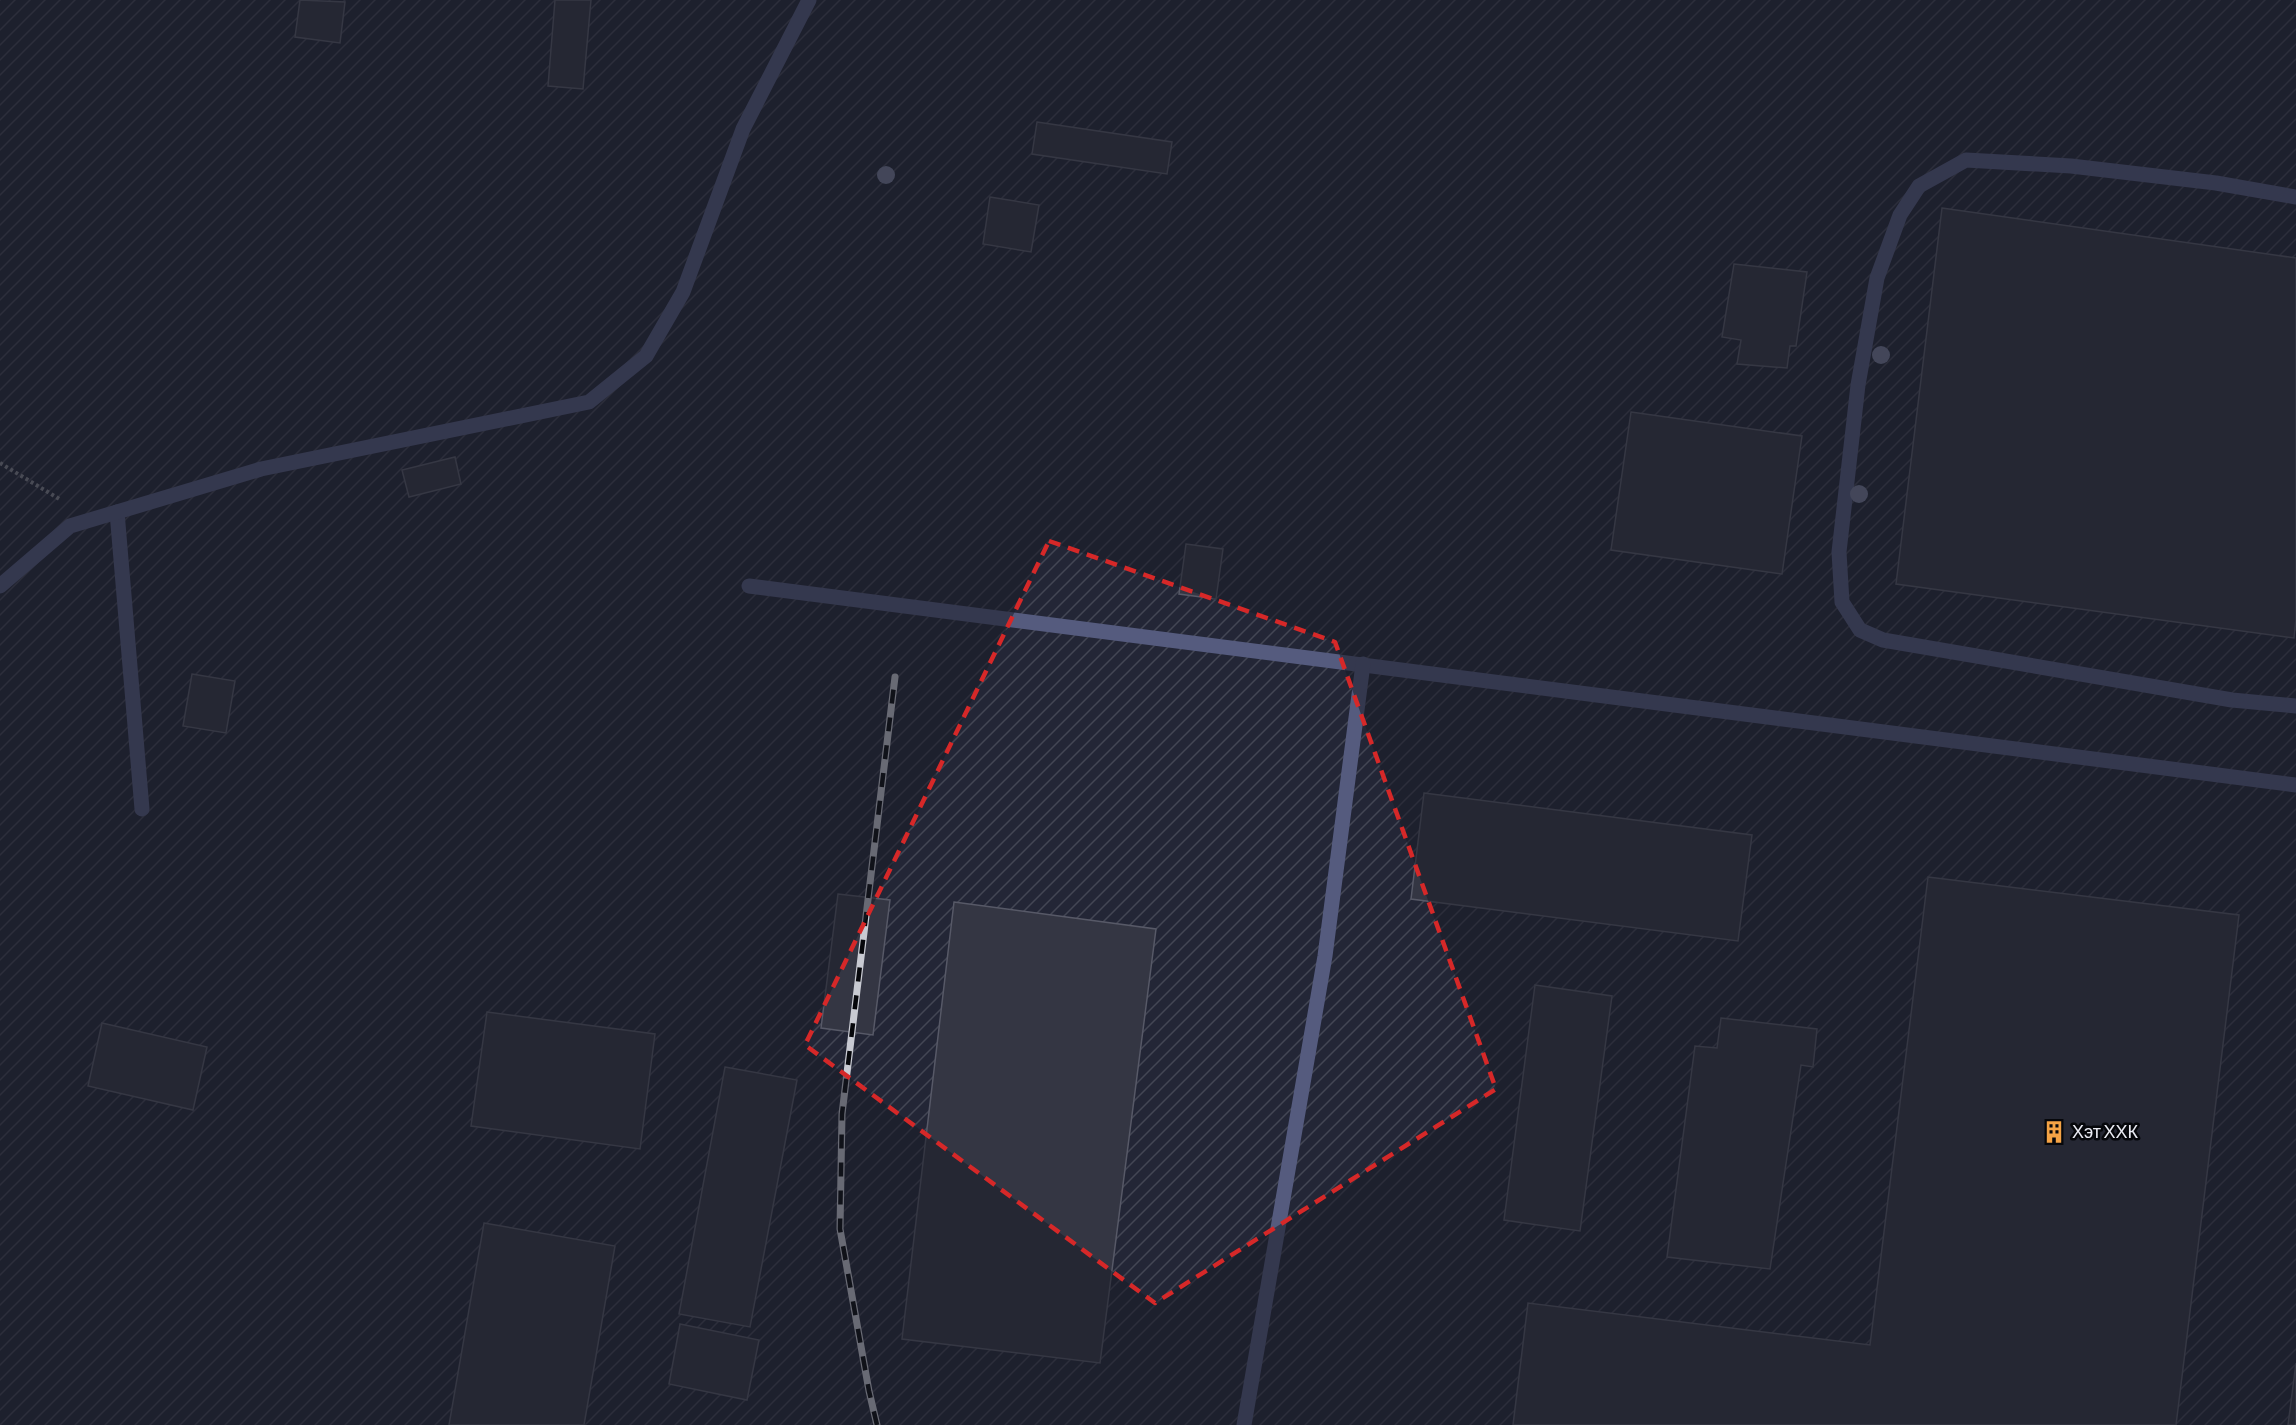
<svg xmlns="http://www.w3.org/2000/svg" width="2296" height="1425" font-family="'Asap Condensed',sans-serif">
  <defs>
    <pattern id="industrial-furrows" width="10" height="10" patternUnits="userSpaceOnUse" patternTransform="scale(1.5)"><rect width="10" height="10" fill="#232636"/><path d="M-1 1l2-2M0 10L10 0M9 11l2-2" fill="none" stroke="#434654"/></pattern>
  </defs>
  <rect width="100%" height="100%" fill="#1a1c27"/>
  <rect fill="url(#industrial-furrows)" x="0" y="0" width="2296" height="1425"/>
  <g fill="#343643" stroke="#575967" stroke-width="1.5">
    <polygon points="300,0 345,2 340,43 295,37"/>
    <polygon points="555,0 591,0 583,89 548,86"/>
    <polygon points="1037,122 1172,142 1167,174 1032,154"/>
    <polygon points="990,197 1039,205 1031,252 983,244"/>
    <polygon points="1942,208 2296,258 2296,619 2294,638 1896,584"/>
    <polygon points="1734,264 1807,272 1796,346 1790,346 1787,368 1737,364 1741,340 1722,337"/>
    <polygon points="1631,412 1802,436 1782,574 1611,550"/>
    <polygon points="455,457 461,484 409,497 402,470"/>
    <polygon points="1186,544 1223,549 1216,599 1179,594"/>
    <polygon points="192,674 235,681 226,733 183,726"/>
    <polygon points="1424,793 1752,835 1738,941 1411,899"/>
    <polygon points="1928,877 2239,915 2176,1425 1513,1425 1528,1303 1870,1345"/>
    <polygon points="838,894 890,900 873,1035 821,1028"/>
    <polygon points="954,902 1156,929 1100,1363 902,1339"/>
    <polygon points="1535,985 1612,996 1580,1231 1504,1220"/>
    <polygon points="487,1012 655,1034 640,1149 471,1126"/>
    <polygon points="1721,1018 1817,1029 1813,1067 1801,1065 1770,1269 1667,1257 1695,1046 1717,1048"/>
    <polygon points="102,1023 207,1047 193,1110 88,1086"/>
    <polygon points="725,1067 797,1080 750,1327 679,1314"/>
    <polygon points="484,1223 615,1246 584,1425 449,1425"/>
    <polygon points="680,1324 759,1340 747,1400 669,1384"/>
    <polygon points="2296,1363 2296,1425 2288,1425"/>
  </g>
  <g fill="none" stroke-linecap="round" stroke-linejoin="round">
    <polyline stroke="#82848d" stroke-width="4" stroke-dasharray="3 3" stroke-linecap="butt" points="0,463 61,500"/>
    <g stroke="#555b7e" stroke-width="15">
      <polyline points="2296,197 2216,183 2071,166 1966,160 1919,186 1900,215 1877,278 1858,385 1839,552 1842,602 1860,630 1883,640 2232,700 2296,706"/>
      <polyline points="117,512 142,809"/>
      <polyline points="0,586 70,526 261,469 589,402 646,356 683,292 743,129 809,0"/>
      <polyline points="749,586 2296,785"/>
      <polyline points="1244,1425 1325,956 1363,664"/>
    </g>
    <g stroke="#c8cad2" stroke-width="7">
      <polyline id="rail" points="877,1425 869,1391 840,1229 842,1114 895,677"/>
    </g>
    <use href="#rail" stroke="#06070b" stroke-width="4.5" stroke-dasharray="14" stroke-linecap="butt"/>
  </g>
  <g fill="#757b98">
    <circle cx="886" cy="175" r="9"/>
    <circle cx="1881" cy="355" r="9"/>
    <circle cx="1859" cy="494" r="9"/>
  </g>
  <path d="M0 0H2296V1425H0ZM1049 541 1335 642 1496 1089 1155 1303 805 1045Z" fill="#1a1c27" fill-opacity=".55" fill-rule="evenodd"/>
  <path fill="none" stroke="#d62828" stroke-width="4.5" stroke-dasharray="12 8" stroke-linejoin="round" d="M1049 541 1335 642 1496 1089 1155 1303 805 1045Z"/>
  <defs>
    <g id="building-bare" transform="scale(1.8)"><path d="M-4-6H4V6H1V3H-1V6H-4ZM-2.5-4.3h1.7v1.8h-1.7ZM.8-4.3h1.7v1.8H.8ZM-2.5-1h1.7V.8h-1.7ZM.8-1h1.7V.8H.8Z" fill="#f5a345" stroke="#06070b" stroke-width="2.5" paint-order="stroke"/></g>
  </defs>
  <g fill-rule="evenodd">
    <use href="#building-bare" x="2054" y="1132"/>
  </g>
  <g text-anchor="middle" stroke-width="5" stroke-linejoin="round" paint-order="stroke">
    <g font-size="18" fill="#ebecf4" stroke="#06070b" text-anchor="start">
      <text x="2072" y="1138">Хэт ХХК</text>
    </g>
  </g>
</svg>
